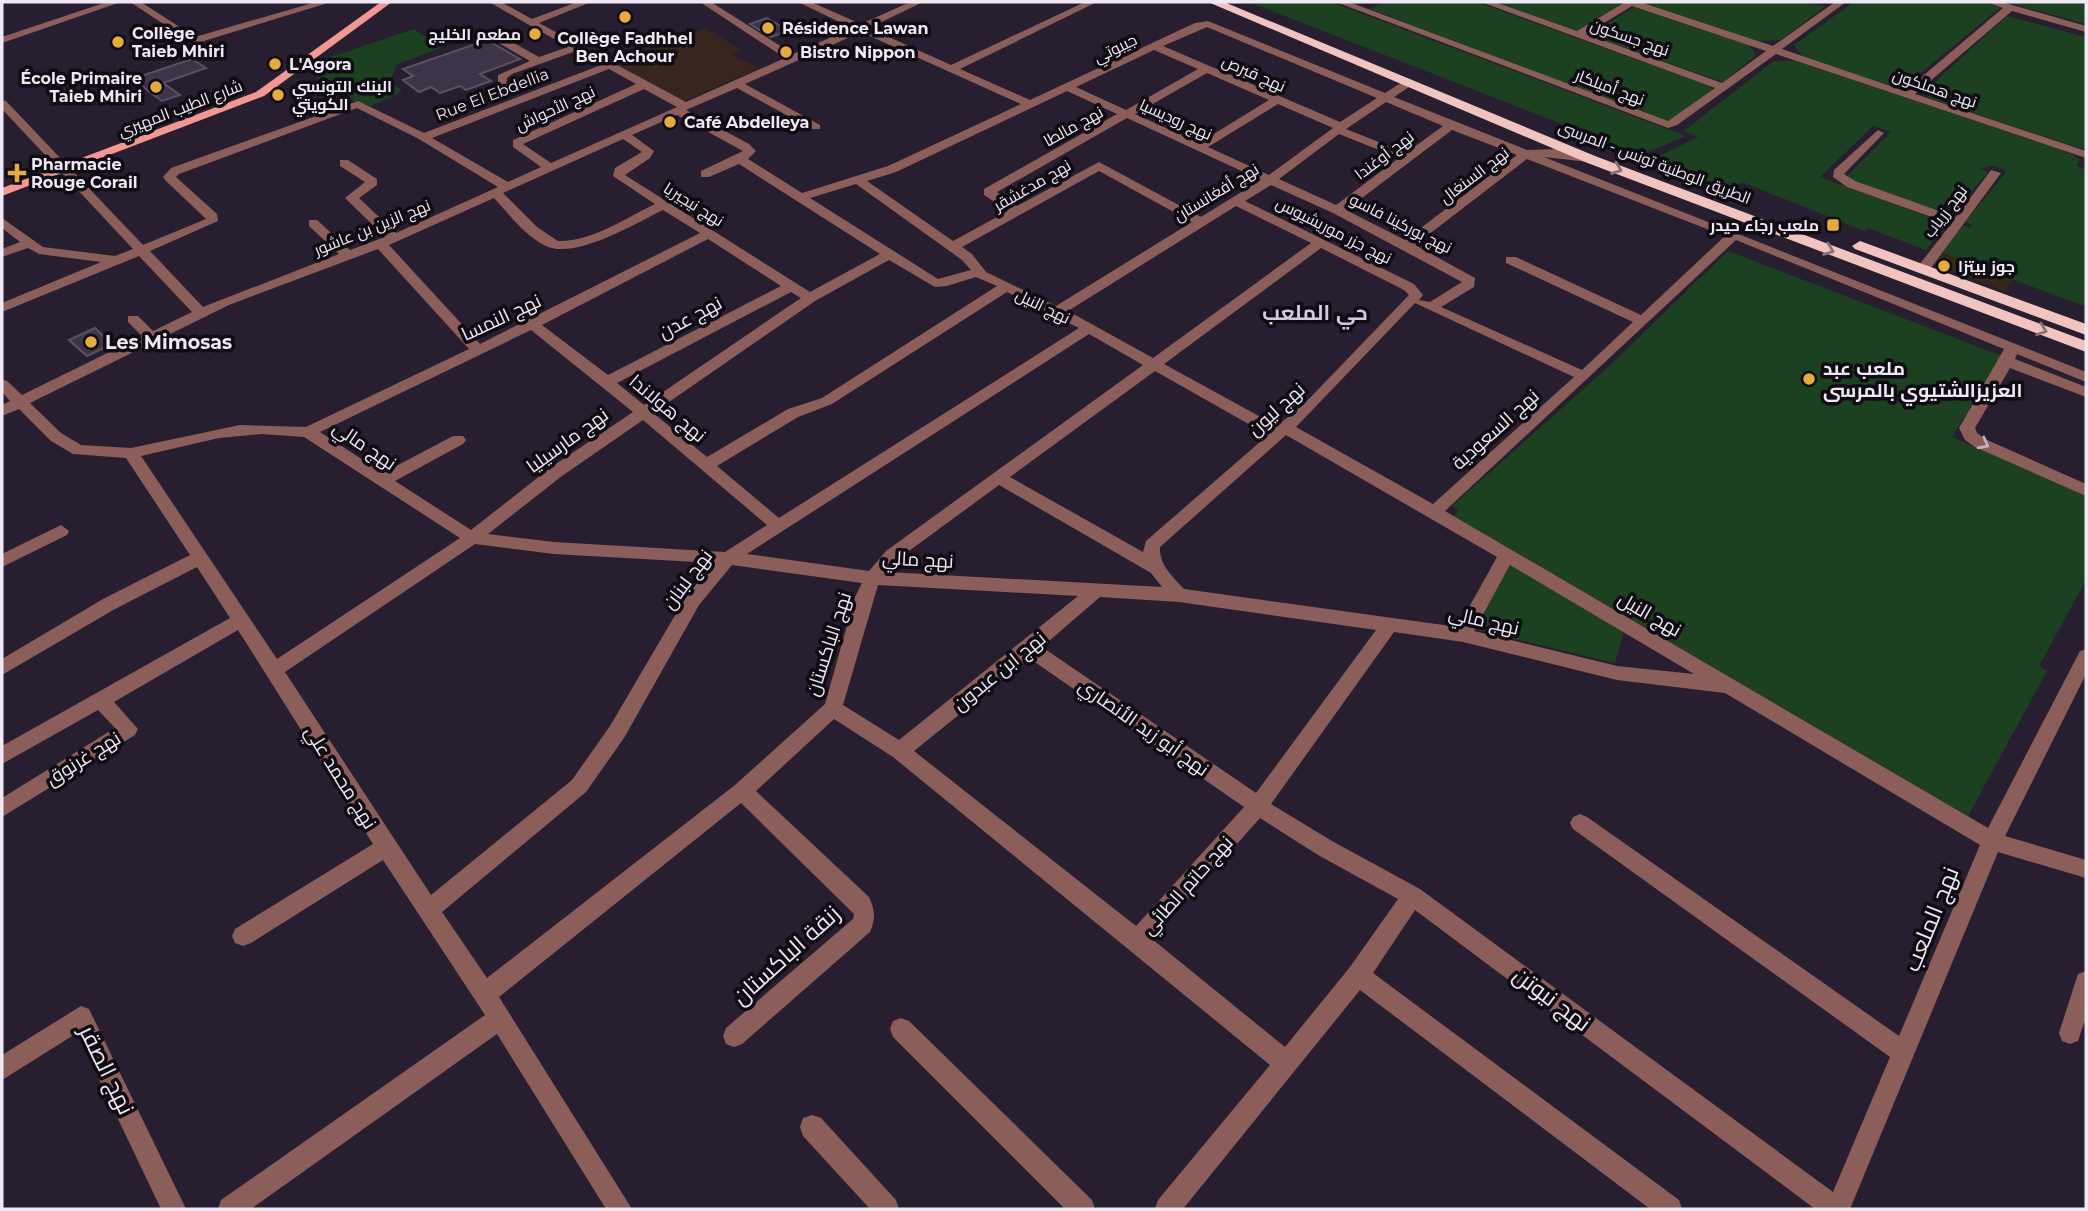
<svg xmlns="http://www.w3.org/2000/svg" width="2088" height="1211" font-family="Montserrat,Cairo,sans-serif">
  <rect width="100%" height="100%" fill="#271f30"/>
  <polygon fill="#322919" points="1941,252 2015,278 2005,291 1932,263"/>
  <polygon fill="#38261e" points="706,28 740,50 731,54 759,68 684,101 617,64"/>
  <g fill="#1c4120">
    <polygon points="1249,2 1331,2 1686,136 1641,155"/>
    <polygon points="1385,2 1477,2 1709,86 1712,90 1667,122 1370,9"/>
    <polygon points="1497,2 1619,2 1620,4 1577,31"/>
    <polygon points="1799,2 1826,6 1780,40 1758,41 1643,3"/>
    <polygon points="1854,2 1987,2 2002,6 1906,85 1893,87 1802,56 1794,45"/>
    <polygon points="2005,2 2086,2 2086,24"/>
    <polygon points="1634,7 1749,45 1756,55 1723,82 1589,35"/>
    <polygon points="2007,16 2086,37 2086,150 1929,98 1924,92"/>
    <polygon points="414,29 441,48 397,64 390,81 402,91 371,106 354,101 312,74 331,57"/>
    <polygon points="1774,61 1797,61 2072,154 2080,160 2076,166 2086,169 2086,307 1941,252 1963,226 1970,228 1972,225 1965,222 2007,171 1993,166 1980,169 1988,172 1951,216 1845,178 1891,132 1873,126 1820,177 1948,224 1926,250 1868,228 1865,231 1742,182 1731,191 1649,161 1698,137 1684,131"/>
    <polygon points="1728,251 2002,356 1952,437 2086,496 2086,580 2039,666 2047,671 1968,816 1454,516 1459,510 1452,506 1606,369"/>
    <polygon points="1512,564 1624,631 1615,663 1473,629"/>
  </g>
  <g fill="#3d3547" stroke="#5a5165" stroke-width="2">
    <polygon points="767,18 789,31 771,37 750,24"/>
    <polygon points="487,40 520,59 480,74 491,81 466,90 460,86 440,93 431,87 419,92 403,80 413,76 403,69"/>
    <polygon points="192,59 206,68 163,83 180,95 162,101 132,79"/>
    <polygon points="95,328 112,344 87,356 69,340"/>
  </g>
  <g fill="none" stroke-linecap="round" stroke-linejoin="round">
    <g fill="#8b5e5a" fill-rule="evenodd">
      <polygon points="107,2 121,2 2,43 2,37"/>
      <polygon points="130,2 141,2 195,37 316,2 331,2 194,44"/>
      <path d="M489 2H501L532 19 577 2H591L539 23 686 102 785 58 700 2H711L793 54 852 28 798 2H811L861 24 910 2H923L869 28 951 65 1085 2H1097L960 69 1030 100 1195 23 1208 21 1385 93 1404 81H1412V85L1394 97 1527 150 1559 149 1593 155 1595 158 1589 162 1544 157 2086 372V382L2017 354 2015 359 2086 387V397L2010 368 1975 428 1977 433 1985 439 2086 484V496L1975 447 1965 440 1959 428 2004 349 1736 240 1445 511 1988 828 2080 651 2086 649V674L2005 836 2086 860V878L1998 852 1850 1209H1815L1415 910 1373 973 1679 1200 1682 1209H1650L1360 990 1183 1209H1155L1158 1200 1270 1065 893 757 834 719 756 791 869 897C875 911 876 918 870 932L742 1044 734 1047 726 1044 723 1036 726 1028 853 919 854 914 741 803 499 997 632 1209H606L497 1034 251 1209H218L221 1200 485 1015 383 860 251 943 243 946 235 943 232 936 235 929 373 844 238 630 114 702 138 729 135 735 2 817V798L115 728 98 710 2 764V746L230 618 197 567 115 609 2 675V659L103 599 190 555 126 458 73 454 51 441 19 409 2 416V405L10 401 2 392V379L7 381 22 395 142 336 128 322V316H138L153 331 192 312 139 256 2 312V303L101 262 39 254 28 248 2 257V249L20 242 2 228V218L43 247 115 256 133 249 2 109V100L6 101 143 245 206 219 165 180 163 177 171 168 358 101 424 133 601 65 576 51 512 74 507 78 506 87H498V75L530 61 488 37V33H496L539 57 568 47ZM1207 27 1377 98 1340 122 1163 46ZM861 32 1021 104 888 166 802 193 748 159 756 151 749 144 686 110 737 88 812 129H820V125L745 84ZM1154 50 1198 69 1126 110 1076 87ZM609 69 636 84 513 140V147L541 167 508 182 432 138ZM1207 73 1269 100 1199 143 1135 114ZM644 89 677 107 551 163 523 144ZM1067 91 1117 114 984 189V195L1008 211 953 241 867 181 896 172ZM1386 102 1443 126 1406 153 1346 129ZM1278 104 1333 128 1269 175 1208 147ZM357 108 419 139 498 187 396 233 359 198 377 185V179L348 160H340V166L365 182 345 198 385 237 350 250 317 220H309V226L339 254 203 307 150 251 218 221 217 214 176 177 179 174ZM677 115 743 151 701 171V177H709L739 164 880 254 810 292 625 175 650 158 654 151 632 135ZM1127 118 1261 180 1201 217 1099 162 1017 206 997 192ZM1452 130 1517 155 1405 240 1346 210ZM1339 134 1399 158 1336 205 1279 179ZM623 139 642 152 615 168 613 176 655 204C626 218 591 242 558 241L537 227 503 193ZM1527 159 1725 236 1641 315 1516 257H1506V263L1633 322 1582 370 1441 307 1474 287 1475 278 1415 245ZM1099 171 1192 222 1056 306 986 272 972 254 962 247ZM856 184 962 260 971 270 938 279 810 198ZM1271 185 1333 213 1462 282 1430 302 1419 300 1423 295 1414 284 1245 201ZM494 198C509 214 525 236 546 246 575 260 636 223 663 210L700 233 480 344 389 245ZM1236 206 1311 243 1153 358 1068 311ZM708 239 781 286 608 375 542 325ZM1321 248 1404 290 1409 295 1305 403 1277 426 1164 364ZM378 249 469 349 306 427 240 425 131 448 81 445 61 433 30 403 229 305ZM889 260 935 287 947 286 976 277 997 286 822 398 788 409 707 457 653 413 815 301ZM791 292 801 298 644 405 617 383ZM1007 292 1079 328 779 518 717 466 798 417 832 404ZM1415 303 1574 377 1433 504 1296 427ZM531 330 633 412 550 468 471 530 395 481 463 444 466 440 463 436H453L383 473 320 432ZM1089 334 1143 365 886 551 869 571 747 554ZM1155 371 1268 435 1146 541 1143 552 1010 477ZM643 420 767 525 725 552 554 542 488 534 562 476ZM262 434 304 437 460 538 277 659 141 456 219 438ZM1286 435 1497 557 1458 627 1184 589C1173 577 1159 565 1160 547ZM999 485 1151 573 1162 587 887 572 898 559ZM475 544 554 554 714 563 687 595 610 726 572 780 431 895 285 672ZM732 565 862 583 855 597 825 704 735 785 487 978 442 912 586 792 624 738 699 605ZM1510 565 1694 674 1617 666 1474 631ZM878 585 1078 596 899 740 843 705ZM1100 597 1179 602 1376 630 1256 793 1042 647ZM1394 632 1463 642 1617 680 1725 693 1980 845 1899 1036 1587 817 1580 814 1573 817 1570 823 1573 829 1890 1057 1833 1192 1420 889 1332 841 1271 804ZM1029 658 1244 807 1136 926 914 751ZM1260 818 1318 855 1398 899 1350 967 1285 1047 1152 939Z"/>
      <path d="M1336 2H1349L1668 121 1715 88 1481 2H1495L1577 31 1625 2H1640L1773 46 1835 2H1846L1782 49 1905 91 2003 8 1987 2H2002L2086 26V32L2012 11 1915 94 2086 151V158L1776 54 1677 125 1668 128ZM1632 6 1766 51 1722 83 1586 34Z"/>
      <polygon points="1878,130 1884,133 1882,135 1844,174 1855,181 1956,217 1991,170 2001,173 1928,272 1918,272 1916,269 1951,224 1847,187 1833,177 1834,170"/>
      <polygon points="61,525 69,531 67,535 2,567 2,554"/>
      <polygon points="2086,971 2086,1017 2078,1041 2070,1044 2062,1041 2059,1033 2078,974"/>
      <polygon points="81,1006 89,1009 186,1209 161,1209 77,1033 2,1080 2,1055"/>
      <polygon points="901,1018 909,1021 1092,1200 1095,1209 1065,1209 893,1037 890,1029 893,1021"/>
      <polygon points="812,1115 821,1118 896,1200 899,1209 870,1209 803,1136 800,1127 803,1118"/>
    </g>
    <polygon fill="#f39790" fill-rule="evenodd" points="381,2 392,2 264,96 2,196 2,188 256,92"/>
    <g fill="#f2c4bf" fill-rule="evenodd">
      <polygon points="1208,2 1224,2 1595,156 2086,341 2086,352 1585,162"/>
      <polygon points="1860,241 2086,324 2086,335 1855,249 1852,246"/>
    </g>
  </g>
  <defs><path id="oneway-chevron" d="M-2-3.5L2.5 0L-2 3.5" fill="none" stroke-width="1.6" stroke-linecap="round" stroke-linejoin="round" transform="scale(1.75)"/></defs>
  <g stroke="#8b7171">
    <use href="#oneway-chevron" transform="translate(1617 169) rotate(21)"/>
    <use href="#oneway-chevron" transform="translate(1829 250) rotate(21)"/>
    <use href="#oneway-chevron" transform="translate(2042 330) rotate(20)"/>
  </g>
  <use stroke="#c6b1b7" href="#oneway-chevron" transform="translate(1984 444) rotate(28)"/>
  <g fill="#e6ac36" stroke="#0e0b12" stroke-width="2.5">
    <circle cx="625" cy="17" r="7"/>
    <circle cx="768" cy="28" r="7"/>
    <circle cx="535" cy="34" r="7"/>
    <circle cx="118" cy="42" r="7"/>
    <circle cx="786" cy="52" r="7"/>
    <circle cx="275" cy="64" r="7"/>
    <circle cx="156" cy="87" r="7"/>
    <circle cx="278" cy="95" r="7"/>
    <circle cx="670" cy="122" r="7"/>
    <path d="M13.5 162.5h7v7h7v7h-7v7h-7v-7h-7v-7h7z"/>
    <rect x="1826" y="218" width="14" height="14" rx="3.5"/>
    <circle cx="1944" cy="266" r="7"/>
    <circle cx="91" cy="342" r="7"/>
    <circle cx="1809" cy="379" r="7"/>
  </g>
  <g text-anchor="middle" stroke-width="7" stroke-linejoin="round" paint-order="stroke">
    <g font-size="16" font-weight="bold" fill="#eee9f5" stroke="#0e0b12" text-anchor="start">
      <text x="782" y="34">Résidence Lawan</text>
      <text x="132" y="39">Collège<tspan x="132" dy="18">Taieb Mhiri</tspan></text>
      <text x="521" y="40" text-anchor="end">مطعم الخليج</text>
      <text x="625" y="44" text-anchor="middle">Collège Fadhhel<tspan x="625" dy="18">Ben Achour</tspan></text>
      <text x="800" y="58">Bistro Nippon</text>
      <text x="289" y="70">L'Agora</text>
      <text x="142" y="84" text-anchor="end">École Primaire<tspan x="142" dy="18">Taieb Mhiri</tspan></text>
      <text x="292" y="92">البنك التونسي<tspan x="292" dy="18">الكويتي</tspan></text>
      <text x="684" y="128">Café Abdelleya</text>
      <text x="31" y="170">Pharmacie<tspan x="31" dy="18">Rouge Corail</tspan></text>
      <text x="1819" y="231" text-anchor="end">ملعب رجاء حيدر</text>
      <text x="1958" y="272">جوز بيتزا</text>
    </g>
    <g font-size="16" fill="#eee9f5" stroke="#0e0b12">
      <text transform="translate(1630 37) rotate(19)" y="6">نهج جسكون</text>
      <text transform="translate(1115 48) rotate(-26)" y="6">جيبوتي</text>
      <text transform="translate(1254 73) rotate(24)" y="6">نهج قبرص</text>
      <text transform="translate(1610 87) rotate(21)" y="6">نهج أميلكار</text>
      <text transform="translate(1935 88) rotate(19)" y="6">نهج هملكون</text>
      <text transform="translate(492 94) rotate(-21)" y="6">Rue El Ebdellia</text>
      <text transform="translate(180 108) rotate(-21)" y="6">شارع الطيب المهيري</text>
      <text transform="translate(555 108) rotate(-25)" y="6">نهج الأحواش</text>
      <text transform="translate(1176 119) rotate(24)" y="6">نهج روديسيا</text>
      <text transform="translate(1073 126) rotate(-29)" y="6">نهج مالطا</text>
      <text transform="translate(1384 155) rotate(-37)" y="6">نهج أوغندا</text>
      <text transform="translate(1655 162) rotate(21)" y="6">الطريق الوطنية تونس - المرسى</text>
      <text transform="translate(1474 175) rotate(-37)" y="6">نهج السنغال</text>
      <text transform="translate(1032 185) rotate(-30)" y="6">نهج مدغشقر</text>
      <text transform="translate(1216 192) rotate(-31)" y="6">نهج أفغانستان</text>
      <text transform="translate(694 204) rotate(32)" y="6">نهج نيجيريا</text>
      <text transform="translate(1945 211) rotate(-53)" y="6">نهج زرياب</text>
      <text transform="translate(1401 223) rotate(27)" y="6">نهج بوركينا فاسو</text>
      <text transform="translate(372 227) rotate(-22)" y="6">نهج الزين بن عاشور</text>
      <text transform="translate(1334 230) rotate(27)" y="6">نهج جزر موريشيوس</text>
      <text transform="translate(1043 306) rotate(26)" y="6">نهج النيل</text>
    </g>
    <g font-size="19" fill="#eee9f5" stroke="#0e0b12">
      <text transform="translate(501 317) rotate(-25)" y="7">نهج النمسا</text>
      <text transform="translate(690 317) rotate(-28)" y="7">نهج عدن</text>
      <text transform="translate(668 408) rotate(40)" y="7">نهج هولاندا</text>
      <text transform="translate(1276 409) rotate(-42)" y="7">نهج ليون</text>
      <text transform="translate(1495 429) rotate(-42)" y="7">نهج السعودية</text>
      <text transform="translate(567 440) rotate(-36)" y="7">نهج مارسيليا</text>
      <text transform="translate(365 445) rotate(34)" y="7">نهج مالي</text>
      <text transform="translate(918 559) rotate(3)" y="7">نهج مالي</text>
      <text transform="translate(687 579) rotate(-53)" y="7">نهج لبنان</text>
      <text transform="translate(1650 614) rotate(30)" y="7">نهج النيل</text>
      <text transform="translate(1484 620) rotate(13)" y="7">نهج مالي</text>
      <text transform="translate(828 644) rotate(-72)" y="7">نهج الباكستان</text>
      <text transform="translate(999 671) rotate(-39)" y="7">نهج ابن عبدون</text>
      <text transform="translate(1144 727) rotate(35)" y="7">نهج أبو زيد الأنصاري</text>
      <text transform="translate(83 758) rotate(-32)" y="7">نهج غرنوق</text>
      <text transform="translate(341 777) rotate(58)" y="7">نهج محمد علي</text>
      <text transform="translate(1187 885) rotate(-48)" y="7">نهج حاتم الطائي</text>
    </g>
    <g font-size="19" font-weight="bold" fill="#eee9f5" stroke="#0e0b12" text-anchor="start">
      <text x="105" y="349">Les Mimosas</text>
      <text x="1823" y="375">ملعب عبد<tspan x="1823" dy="22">العزيزالشتيوي بالمرسى</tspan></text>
    </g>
    <g font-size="21" font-weight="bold" fill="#d3c9e0" stroke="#0e0b12">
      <text x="1315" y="320">حي الملعب</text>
    </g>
    <g font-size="23" fill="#eee9f5" stroke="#0e0b12">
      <text transform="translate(1931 919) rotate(-68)" y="8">نهج الملعب</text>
      <text transform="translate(786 955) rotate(-42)" y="8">زنقة الباكستان</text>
      <text transform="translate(1552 999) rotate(37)" y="8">نهج نيوتن</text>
      <text transform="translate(107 1070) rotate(64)" y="8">نهج الصقر</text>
    </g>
  </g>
  <rect width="2088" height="1211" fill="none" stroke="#eee9f5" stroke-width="7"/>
</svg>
